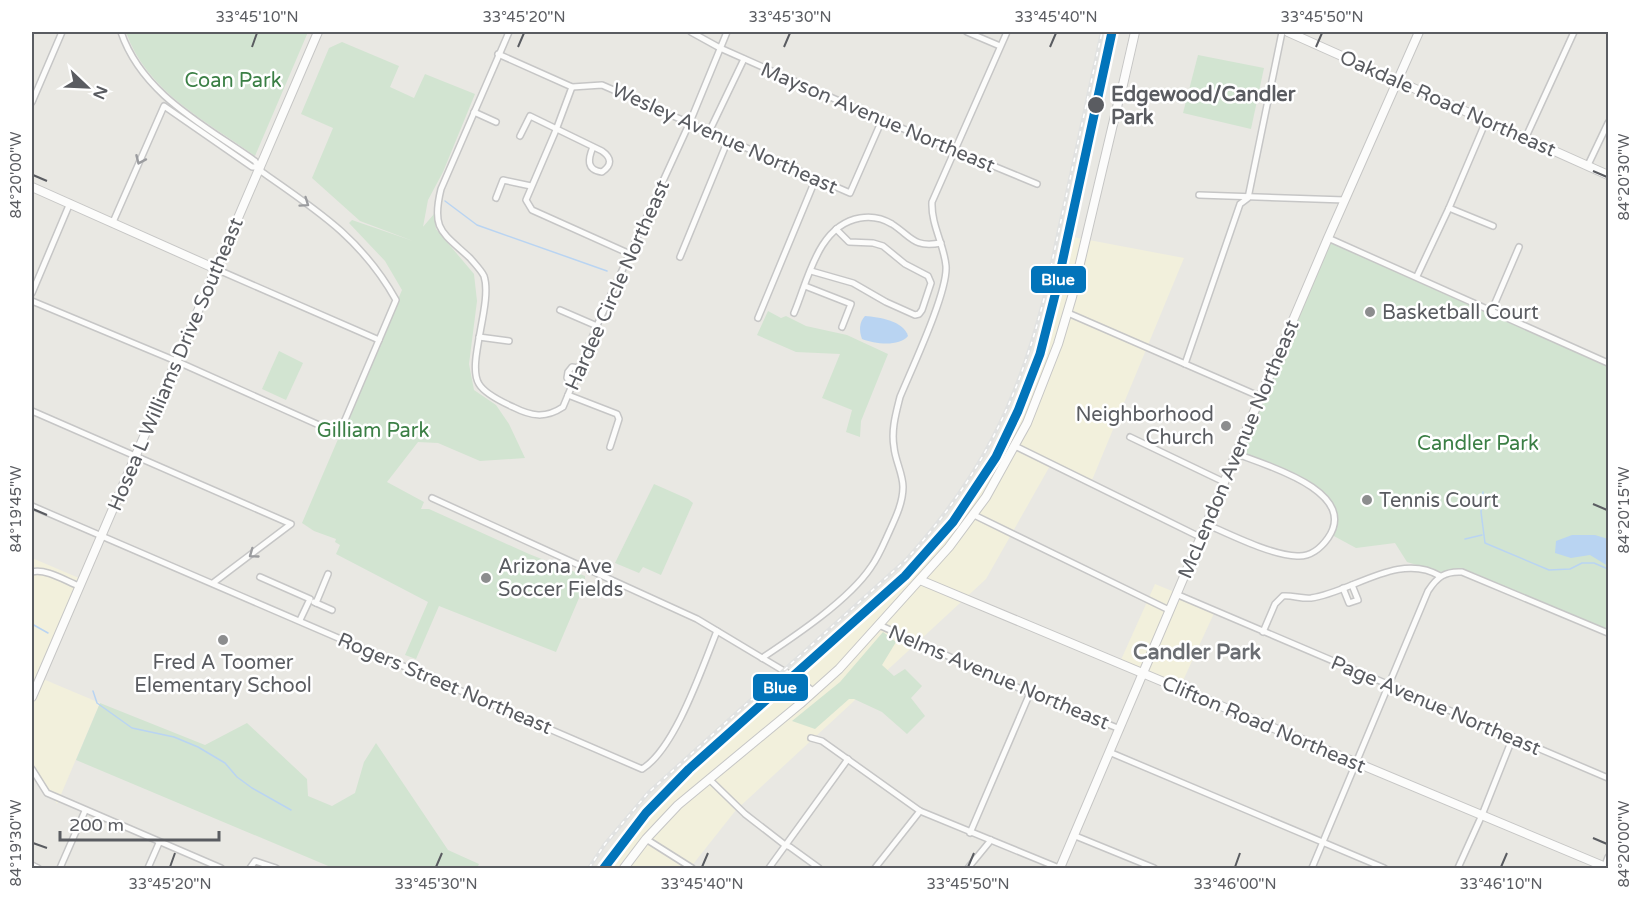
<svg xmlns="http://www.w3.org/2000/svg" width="1640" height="900" font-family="'Varela Round',sans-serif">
  <rect width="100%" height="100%" fill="#e9e8e3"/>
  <g fill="#f2f0dc">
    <polygon points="1073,237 1184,258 1090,485 1051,464 986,579 736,810 690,868 608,868 624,843 687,776 764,710 894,581 929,545 955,510 983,470 1009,428 1026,392"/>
    <polygon points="32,558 86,581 43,679 100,703 57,804 32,763"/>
    <polygon points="1155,584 1216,609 1181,685 1120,662"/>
  </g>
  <g fill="#d2e4d1">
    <path d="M126 32H308L255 156C206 121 146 91 126 32Z"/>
    <polygon points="342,42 399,66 390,87 414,98 425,74 475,94 443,172 428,200 423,227 416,235 434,214 436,229 474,274 477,301 469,364 474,390 496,405 509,424 525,458 480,461 438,443 418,442 387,482 424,502 421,509 429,509 529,554 585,576 585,584 556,652 439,606 416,659 405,655 428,602 336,554 340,545 335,542 336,539 314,531 302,523 402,290 385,261 349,223 352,220 413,241 360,221 312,178 333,128 301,114 329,48"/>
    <polygon points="1198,55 1264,68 1251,129 1183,113"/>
    <path d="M1330 238 1608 360V632L1462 570 1439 572 1407 562 1395 543 1356 548 1332 535C1334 522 1337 509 1328 498 1312 476 1264 464 1239 454Z"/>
    <polygon points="768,311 781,318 786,316 806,326 847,335 888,354 861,421 860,437 846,432 852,410 822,398 840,354 796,352 757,335"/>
    <polygon points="279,351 303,363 286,400 262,389"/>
    <polygon points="654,484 688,499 693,503 661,575 643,567 639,573 615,563"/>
    <polygon points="883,632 896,642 882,665 894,676 905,669 922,686 911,698 925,716 907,734 882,712 854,699 849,699 815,729 792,721 840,682"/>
    <polygon points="100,703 205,745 247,723 307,779 308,796 332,806 355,793 364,762 376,743 448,850 479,864 477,868 333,868 76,760"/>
  </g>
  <g fill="#b9d4f2">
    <path d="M865 316C879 317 904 321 908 336 899 347 875 344 862 339 859 331 859 322 865 316Z"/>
    <polygon points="1572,535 1595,535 1608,539 1608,566 1590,555 1571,558 1555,553 1556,541"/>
  </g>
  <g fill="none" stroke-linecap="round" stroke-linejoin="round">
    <g stroke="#b9d4f2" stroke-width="1.5">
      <polyline points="445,201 477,225 607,271"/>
      <polyline points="1483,492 1481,512 1485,543 1549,570 1570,569 1582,563 1594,563 1608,569"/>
      <polyline points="1465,539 1482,535"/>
      <polyline points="32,624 48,633"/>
      <polyline points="93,691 97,703 132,728 174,737 198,747 225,763 237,777 252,788 291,810"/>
    </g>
    <g stroke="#c6c6c6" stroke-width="8">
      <g id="street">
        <path d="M509 32 441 189C431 230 442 232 470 258 474 263 481 270 484 276 493 303 466 364 479 384 485 394 502 402 513 407 531 416 545 419 563 407L599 321 690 122 727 32"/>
        <polyline points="691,32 720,48 882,120 1037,184"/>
        <polyline points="967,32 1000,46"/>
        <polyline points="498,54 572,87 602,85 850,193 882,120"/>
        <polyline points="572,87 556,130 526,200 532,210 630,254"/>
        <polyline points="32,102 62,32"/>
        <polyline points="474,112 496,122"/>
        <polyline points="709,132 744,59"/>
        <path d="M520 136 530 116 602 151C612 158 612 165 602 172 586 170 588 159 593 147"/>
        <polyline points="1525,139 1574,32"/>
        <polyline points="1588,165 1608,123"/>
        <polyline points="1199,195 1345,200"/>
        <polyline points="496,198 503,180 531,186"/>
        <polyline points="1449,208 1493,226"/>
        <polyline points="113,222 164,106 252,167 259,167"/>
        <polyline points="1328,238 1608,363"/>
        <polyline points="680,257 728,140"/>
        <polyline points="216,269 379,340"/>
        <polyline points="811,271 853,283 886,302 915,315 919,314 922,310 931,283 928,276 905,264 883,246 873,243 849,242 836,229"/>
        <polyline points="1417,276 1449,208 1486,121"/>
        <polyline points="805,286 851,304 842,327"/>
        <polyline points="32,293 70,203"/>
        <path d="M32 301 176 361 339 434 396 300C362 239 318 211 262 172L255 161C204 125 142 94 121 32"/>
        <polyline points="560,310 597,326"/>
        <polyline points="1492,310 1519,247"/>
        <path d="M794 313C808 280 818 225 860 218 871 216 882 218 892 224 912 237 913 248 941 243"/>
        <polyline points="1068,313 1261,397"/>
        <polyline points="758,318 816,178"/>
        <polyline points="479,337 509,341"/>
        <polyline points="1185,364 1240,204 1248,198 1282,32"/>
        <polyline points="574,383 567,378 568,372 572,367 580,368"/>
        <polyline points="568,395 617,414 619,419 610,447"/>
        <polyline points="32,411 291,524 213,583"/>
        <polyline points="1130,437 1224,482"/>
        <polyline points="1015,446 1200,537"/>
        <polyline points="432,498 697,619 799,680 814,692"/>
        <path d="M32 506 642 769C675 749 702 668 717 631"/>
        <polyline points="974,515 1169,610"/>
        <path d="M1206 524C1231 535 1271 555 1297 556 1310 557 1321 548 1328 538 1360 492 1266 465 1237 454"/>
        <path d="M32 572C45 568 66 581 79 586"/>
        <polyline points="260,577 310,599 300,620"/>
        <polyline points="1343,588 1349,603 1358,600 1352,585"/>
        <polyline points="1176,594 1608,778"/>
        <polyline points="314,602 332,610"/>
        <polyline points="316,603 328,574"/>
        <polyline points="879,625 1030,693 1120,729"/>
        <path d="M1263 632 1275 604 1283 596C1292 595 1301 599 1311 598 1351 593 1399 551 1440 576"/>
        <path d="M762 658C795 636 849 600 871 567 879 556 884 543 890 530 896 517 903 502 903 487 903 474 895 460 894 447 891 430 896 413 900 397 912 368 948 292 946 266 944 244 931 225 932 202L1007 32"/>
        <polyline points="811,738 822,741 920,811 1059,868"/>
        <polyline points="1109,752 1384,868"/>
        <polyline points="32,769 47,793 221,868"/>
        <polyline points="709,779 745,814 785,845 790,847 819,868"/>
        <polyline points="970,833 1030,693"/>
        <polyline points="1073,835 1154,868"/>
        <polyline points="646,839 692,868"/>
        <polyline points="32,865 38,868"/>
        <polyline points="60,868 85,811"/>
        <polyline points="148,868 159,843"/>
        <polyline points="250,868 255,861 276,868"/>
        <polyline points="769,868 848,759"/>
        <polyline points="875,868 920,811"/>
        <polyline points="968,868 991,840"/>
        <path d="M1312 868 1428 591C1437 577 1445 571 1462 572L1608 633"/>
        <polyline points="1458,868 1482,815 1513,737"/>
        <polyline points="1604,868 1608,857"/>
      </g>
    </g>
    <g stroke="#c6c6c5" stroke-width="10">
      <g id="secondary">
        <polyline points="1288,32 1608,175"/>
        <polyline points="1122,89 1135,32"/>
        <polyline points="32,187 216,269"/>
        <polyline points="920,580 1608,868"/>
        <polyline points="32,697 318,32"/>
        <polyline points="624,868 646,839 678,805 800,704 839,669 949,547 986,497 1027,423 1058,344 1072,297 1118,103"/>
        <polyline points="1060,868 1328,238 1419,32"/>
      </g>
    </g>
    <use href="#street" stroke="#fcfcfb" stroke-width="5"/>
    <use href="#secondary" stroke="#fcfcfb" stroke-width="8"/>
    <g stroke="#e1e2e1" stroke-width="4">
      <path id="rail" d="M589 868 605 844 648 793 906 560C979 479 1017 405 1044 299L1102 32"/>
    </g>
    <use href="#rail" stroke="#fff" stroke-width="1.5" stroke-dasharray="4.5" stroke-linecap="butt"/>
    <g stroke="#fff" stroke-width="14">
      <polyline id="metro-1" points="604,868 646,813 689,769 905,576 953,522 996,457 1018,411 1040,354 1056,291 1112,32"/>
    </g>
    <use href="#metro-1" stroke="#0274ba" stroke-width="9"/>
  </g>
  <defs><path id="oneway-chevron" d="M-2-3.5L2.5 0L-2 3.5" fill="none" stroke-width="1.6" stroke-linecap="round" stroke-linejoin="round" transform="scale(1.5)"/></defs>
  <g stroke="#9b9c9f">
    <use href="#oneway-chevron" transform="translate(140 160) rotate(114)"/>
    <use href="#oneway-chevron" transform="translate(305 203) rotate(35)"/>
    <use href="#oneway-chevron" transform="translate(253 554) rotate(144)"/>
  </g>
  <path fill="none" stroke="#5a5c61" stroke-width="2" d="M252 47 257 33M518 47 524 33M784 47 790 33M1050 47 1056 33M1316 47 1322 33M1593 171 1607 177M33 175 47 181M1593 504 1607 510M33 509 47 515M1593 838 1607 844M33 843 47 848M170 867 175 853M436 867 442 853M702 867 708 853M968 867 974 853M1235 867 1240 853M1501 867 1507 853"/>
  <circle fill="#5a5c61" stroke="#fff" stroke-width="2" cx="1096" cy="105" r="9"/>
  <g fill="#8c8d8e" stroke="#fff" stroke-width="2">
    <circle cx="1370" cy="312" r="6"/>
    <circle cx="1226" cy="426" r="6"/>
    <circle cx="1367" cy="500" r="6"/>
    <circle cx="486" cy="578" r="6"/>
    <circle cx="223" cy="640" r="6"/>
  </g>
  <g text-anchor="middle" stroke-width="5" stroke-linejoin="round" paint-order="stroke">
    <g font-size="20" fill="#3b7f45" stroke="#fff">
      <text x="233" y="87">Coan Park</text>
      <text x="373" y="437">Gilliam Park</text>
      <text x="1478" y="450">Candler Park</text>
    </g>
    <g font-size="20" font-weight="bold" fill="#5a5c61" stroke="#fff" text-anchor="start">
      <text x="1111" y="101">Edgewood/Candler<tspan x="1111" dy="23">Park</tspan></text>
    </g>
    <g font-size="20" fill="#5a5c61" stroke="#fff">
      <text transform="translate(1448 103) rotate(24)" y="7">Oakdale Road Northeast</text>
      <text transform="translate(878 117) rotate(23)" y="7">Mayson Avenue Northeast</text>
      <text transform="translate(725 138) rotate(24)" y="7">Wesley Avenue Northeast</text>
      <text transform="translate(617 285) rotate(-66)" y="7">Hardee Circle Northeast</text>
      <text transform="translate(175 364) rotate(-67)" y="7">Hosea L Williams Drive Southeast</text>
      <text transform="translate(1238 449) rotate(-67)" y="7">McLendon Avenue Northeast</text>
      <text transform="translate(999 677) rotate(23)" y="7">Nelms Avenue Northeast</text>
      <text transform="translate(445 683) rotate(23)" y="7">Rogers Street Northeast</text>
      <text transform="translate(1436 705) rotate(23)" y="7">Page Avenue Northeast</text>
      <text transform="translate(1264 724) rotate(23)" y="7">Clifton Road Northeast</text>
    </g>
    <g font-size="20" fill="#5a5c61" stroke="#fff" text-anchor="start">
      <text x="1382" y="319">Basketball Court</text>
      <text x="1214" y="421" text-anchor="end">Neighborhood<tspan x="1214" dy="23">Church</tspan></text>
      <text x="1379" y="507">Tennis Court</text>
      <text x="498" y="573">Arizona Ave<tspan x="498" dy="23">Soccer Fields</tspan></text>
      <text x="223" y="669" text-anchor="middle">Fred A Toomer<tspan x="223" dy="23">Elementary School</tspan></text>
    </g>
    <g font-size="21" font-weight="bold" fill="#6b6e73" stroke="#fff">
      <text x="1197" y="659">Candler Park</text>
    </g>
  </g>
  <g stroke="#fff" stroke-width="2">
    <rect x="1030" y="265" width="57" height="29" rx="6" fill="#0274ba"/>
    <rect x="752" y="673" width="57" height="29" rx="6" fill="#0274ba"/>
  </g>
  <g font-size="16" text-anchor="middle" font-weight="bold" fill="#fff">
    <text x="1058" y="285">Blue</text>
    <text x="780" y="693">Blue</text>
  </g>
  <rect width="1640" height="900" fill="none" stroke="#ffffff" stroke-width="66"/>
  <g transform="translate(87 87) rotate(113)" stroke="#ffffff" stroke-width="4.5" paint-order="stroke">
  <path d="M0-4.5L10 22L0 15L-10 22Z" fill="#5a5c61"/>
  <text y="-9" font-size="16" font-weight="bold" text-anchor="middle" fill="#5a5c61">N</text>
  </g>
  <path d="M60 831v9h159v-9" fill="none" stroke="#5a5c61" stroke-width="3"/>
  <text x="69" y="831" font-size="18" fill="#5a5c61" stroke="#ffffff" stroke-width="4.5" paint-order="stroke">200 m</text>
  <rect x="33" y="33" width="1574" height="834" fill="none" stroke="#5a5c61" stroke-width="2"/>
  <g font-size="15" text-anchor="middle" fill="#5a5c61">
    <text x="257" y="22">33°45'10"N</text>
    <text x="524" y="22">33°45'20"N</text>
    <text x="790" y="22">33°45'30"N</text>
    <text x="1056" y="22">33°45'40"N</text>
    <text x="1322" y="22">33°45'50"N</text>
    <text transform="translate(16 175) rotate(-90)" y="5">84°20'00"W</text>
    <text transform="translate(1624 177) rotate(-90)" y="5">84°20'30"W</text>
    <text transform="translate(16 509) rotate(-90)" y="5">84°19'45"W</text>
    <text transform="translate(1624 510) rotate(-90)" y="5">84°20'15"W</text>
    <text transform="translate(16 843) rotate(-90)" y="5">84°19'30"W</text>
    <text transform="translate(1624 844) rotate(-90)" y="5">84°20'00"W</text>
    <text x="170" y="889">33°45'20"N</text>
    <text x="436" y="889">33°45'30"N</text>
    <text x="702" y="889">33°45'40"N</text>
    <text x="968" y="889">33°45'50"N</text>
    <text x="1235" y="889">33°46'00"N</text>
    <text x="1501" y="889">33°46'10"N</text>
  </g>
</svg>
